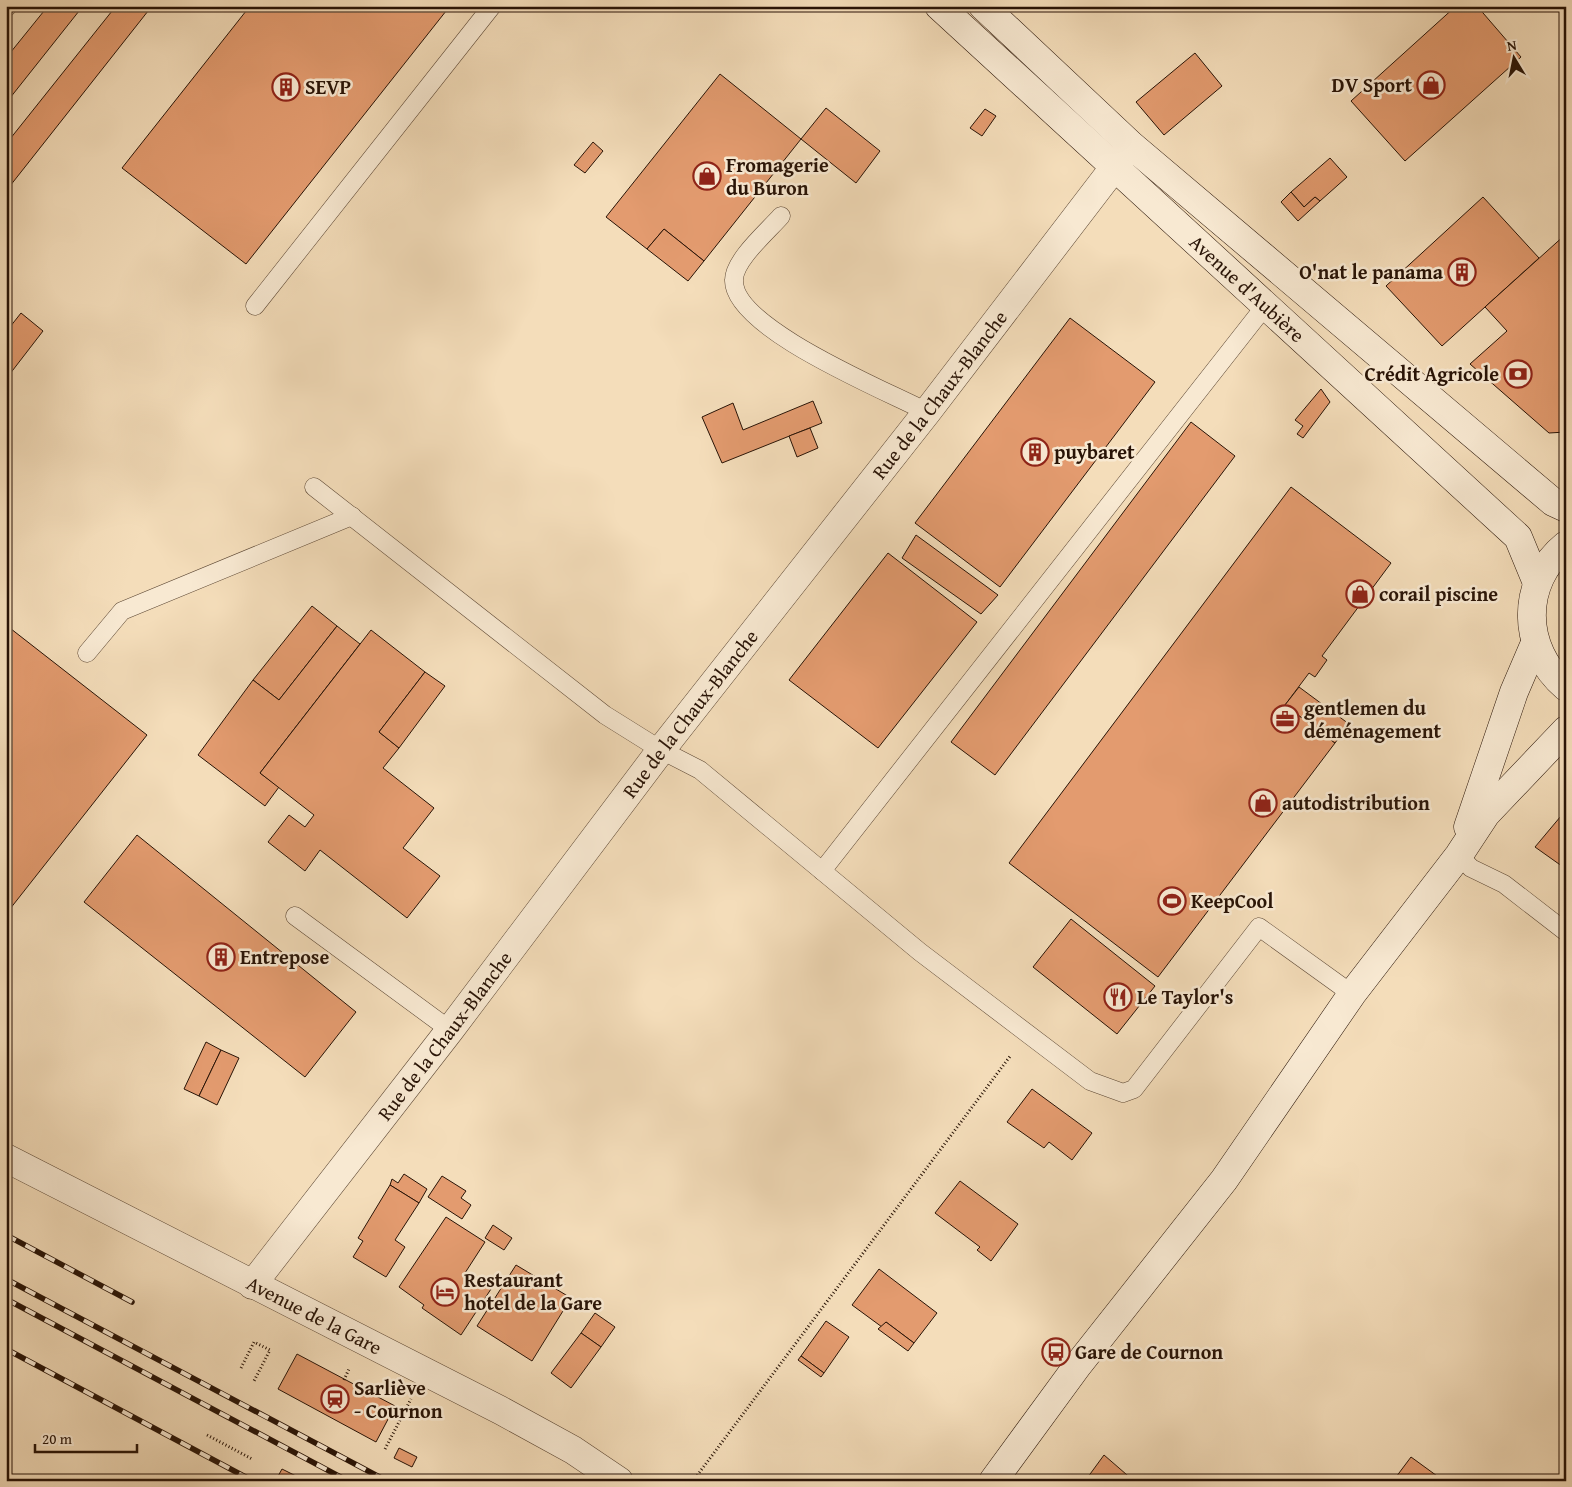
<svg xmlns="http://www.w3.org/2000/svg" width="1572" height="1487" font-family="'Gentium Book Plus',serif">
  <rect width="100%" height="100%" fill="#f4ddba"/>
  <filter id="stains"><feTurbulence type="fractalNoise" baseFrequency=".004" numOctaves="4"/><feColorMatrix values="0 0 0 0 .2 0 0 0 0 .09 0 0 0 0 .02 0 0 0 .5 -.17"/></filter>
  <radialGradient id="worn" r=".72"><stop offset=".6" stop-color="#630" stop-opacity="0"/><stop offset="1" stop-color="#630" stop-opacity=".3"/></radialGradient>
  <g fill="#e39b6f" stroke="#281306">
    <polygon points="48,6 83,6 6,103 6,58"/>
    <polygon points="116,6 152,6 6,191 6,144"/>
    <polygon points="250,6 450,6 246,264 122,168"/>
    <polygon points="1456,6 1477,6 1521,57 1405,161 1351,101"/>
    <polygon points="1195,53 1222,86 1164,135 1136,102"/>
    <polygon points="720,74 801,139 704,261 664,229 647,249 606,217"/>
    <polygon points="826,108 880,151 856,183 801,139"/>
    <polygon points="985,109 996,116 982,136 970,128"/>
    <polygon points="593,142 603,151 585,173 574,165"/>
    <polygon points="1330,158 1347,177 1320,201 1315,197 1304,207 1291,192"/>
    <polygon points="1291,192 1304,207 1315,197 1320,201 1298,221 1281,202"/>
    <polygon points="1483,197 1539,258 1442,346 1386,286"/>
    <polygon points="664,229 704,261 688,281 647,249"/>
    <polygon points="1566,234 1566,432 1549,433 1470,364 1507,331 1485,307"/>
    <polygon points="21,313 43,331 6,379 6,332"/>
    <polygon points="1070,318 1155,382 1000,587 915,523"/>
    <polygon points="1321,389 1330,402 1303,438 1297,434 1303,426 1295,420"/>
    <polygon points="813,401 822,423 722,463 702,417 733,403 743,430"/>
    <polygon points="1191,422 1235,456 995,775 951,742"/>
    <polygon points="810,428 818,448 797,457 789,436"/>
    <polygon points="1291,487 1391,563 1322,656 1327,660 1315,677 1309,673 1285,705 1335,743 1158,977 1009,863"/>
    <polygon points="916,535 998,595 981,614 902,558"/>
    <polygon points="888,553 977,622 878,748 789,680"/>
    <polygon points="312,606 337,626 279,700 253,680"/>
    <polygon points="6,625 147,735 6,914"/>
    <polygon points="337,626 360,644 260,773 279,787 265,806 198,755 253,680 279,700"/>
    <polygon points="371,630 425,672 379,732 399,748 383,768 434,808 403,848 440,876 407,918 320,850 305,871 268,842 289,815 305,827 314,815 260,773"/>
    <polygon points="425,672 445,686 399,748 379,732"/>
    <polygon points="1299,687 1349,724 1335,743 1285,705"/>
    <polygon points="1566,810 1566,869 1535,847"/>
    <polygon points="137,835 356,1012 305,1077 84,902"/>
    <polygon points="1071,919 1155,986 1117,1034 1033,967"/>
    <polygon points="206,1042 221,1050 199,1096 184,1089"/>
    <polygon points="221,1050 239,1058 217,1105 199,1096"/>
    <polygon points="1032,1089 1092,1133 1072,1160 1049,1142 1044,1148 1007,1122"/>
    <polygon points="404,1174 427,1189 419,1203 390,1185 392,1179 398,1183"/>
    <polygon points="442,1176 466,1191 461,1198 471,1205 462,1219 428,1197"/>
    <polygon points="960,1181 1018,1224 991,1261 977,1250 980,1247 935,1213"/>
    <polygon points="390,1185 419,1203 395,1240 405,1247 386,1277 353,1257 363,1241 358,1238"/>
    <polygon points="446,1217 485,1242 465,1273 491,1289 461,1335 422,1308 424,1305 399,1287"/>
    <polygon points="493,1225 512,1238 504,1250 485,1238"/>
    <polygon points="516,1265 571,1298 532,1361 477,1326"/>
    <polygon points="879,1269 937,1313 914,1343 886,1322 882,1327 852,1305"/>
    <polygon points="595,1313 615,1327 601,1347 581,1333"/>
    <polygon points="826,1321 849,1337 824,1373 801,1356"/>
    <polygon points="886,1322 914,1343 908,1351 878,1329"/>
    <polygon points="581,1333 601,1347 571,1388 551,1373"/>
    <polygon points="297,1354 395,1406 376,1442 278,1389"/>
    <polygon points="801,1356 824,1373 821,1377 798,1360"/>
    <polygon points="399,1448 417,1457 412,1467 394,1458"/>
    <polygon points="1104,1455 1134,1481 1085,1481"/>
    <polygon points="1411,1457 1444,1481 1393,1481"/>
    <polygon points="282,1469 306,1481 282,1481 277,1478"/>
  </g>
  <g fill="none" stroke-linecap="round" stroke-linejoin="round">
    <g stroke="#5b4633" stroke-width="19">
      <g id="lane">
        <polyline points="6,8 8,6"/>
        <path d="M781 216C768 231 734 260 734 280 732 328 887 391 927 412"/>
        <polyline points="255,306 492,6"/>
        <polyline points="314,487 605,715 661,750 700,770 920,952 1090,1081 1123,1093 1134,1089 1259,927 1352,994"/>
        <polyline points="87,653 122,611 352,516"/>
        <polyline points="1459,855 1471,868 1504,884 1566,932"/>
        <polyline points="822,871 1265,306"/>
        <polyline points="295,916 450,1030"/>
      </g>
    </g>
    <g stroke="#5b4633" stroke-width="29">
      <g id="street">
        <path id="s1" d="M6 1158 500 1410 573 1450 619 1481"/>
        <path id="s2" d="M252 1285 450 1030 661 750 927 412 1129 148"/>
      </g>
    </g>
    <g stroke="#281306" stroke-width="29">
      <g id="secondary">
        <path id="s3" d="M939 6 1518 537 1537 583"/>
        <polyline points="983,6 1131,145 1553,502 1566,508"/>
        <path d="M1566 545C1520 582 1521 649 1566 687"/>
        <polyline points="1468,827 1514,692 1535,643"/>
        <polyline points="993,1481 1078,1365 1224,1180 1352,994 1459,855 1486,814 1566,730"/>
      </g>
    </g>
    <g stroke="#281306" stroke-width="3" stroke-dasharray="1 2.5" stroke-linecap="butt">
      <polyline points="241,1368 254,1342 270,1350 254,1381"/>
      <polyline points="344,1380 349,1369"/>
      <polyline points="207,1435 252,1459"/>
      <polyline points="385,1449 411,1399"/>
      <polyline points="693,1481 1011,1055"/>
    </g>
    <use href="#lane" stroke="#f8e9d2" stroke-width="18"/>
    <use href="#street" stroke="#f8e9d2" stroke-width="28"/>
    <use href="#secondary" stroke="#f8e9d2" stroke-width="28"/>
    <g stroke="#281306" stroke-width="5.5">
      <g id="rail">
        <polyline points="6,1235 132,1302"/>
        <polyline points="6,1279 387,1481"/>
        <polyline points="6,1299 348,1481"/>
        <polyline points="6,1349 253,1481"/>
      </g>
    </g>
    <use href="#rail" stroke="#f8e9d2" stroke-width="4" stroke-dasharray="11" stroke-linecap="butt"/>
  </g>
  <defs>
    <g id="shop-ring" transform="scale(1.4375)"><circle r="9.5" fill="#f8e9d2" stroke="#8f2418" stroke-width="1.5"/><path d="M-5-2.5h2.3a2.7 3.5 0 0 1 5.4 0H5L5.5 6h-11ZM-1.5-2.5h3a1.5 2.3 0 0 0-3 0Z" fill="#8f2418"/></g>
    <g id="building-ring" transform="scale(1.4375)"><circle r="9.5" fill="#f8e9d2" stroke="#8f2418" stroke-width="1.5"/><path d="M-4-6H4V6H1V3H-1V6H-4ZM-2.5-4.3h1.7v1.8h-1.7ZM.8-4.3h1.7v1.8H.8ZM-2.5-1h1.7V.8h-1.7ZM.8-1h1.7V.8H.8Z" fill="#8f2418"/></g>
    <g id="bank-ring" transform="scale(1.4375)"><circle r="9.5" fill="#f8e9d2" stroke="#8f2418" stroke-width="1.5"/><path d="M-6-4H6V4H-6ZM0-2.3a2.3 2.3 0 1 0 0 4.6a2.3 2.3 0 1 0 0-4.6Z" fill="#8f2418"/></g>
    <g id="office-ring" transform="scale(1.4375)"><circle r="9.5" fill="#f8e9d2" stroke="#8f2418" stroke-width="1.5"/><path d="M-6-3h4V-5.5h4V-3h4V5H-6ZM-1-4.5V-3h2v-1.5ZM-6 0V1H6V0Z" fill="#8f2418"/></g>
    <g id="stadium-ring" transform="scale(1.4375)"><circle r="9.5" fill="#f8e9d2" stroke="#8f2418" stroke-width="1.5"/><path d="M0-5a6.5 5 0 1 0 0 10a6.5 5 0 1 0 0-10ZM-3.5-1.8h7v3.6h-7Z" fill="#8f2418"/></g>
    <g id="restaurant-ring" transform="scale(1.4375)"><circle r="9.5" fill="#f8e9d2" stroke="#8f2418" stroke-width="1.5"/><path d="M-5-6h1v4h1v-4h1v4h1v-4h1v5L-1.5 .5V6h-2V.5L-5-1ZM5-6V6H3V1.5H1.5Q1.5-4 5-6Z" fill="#8f2418"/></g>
    <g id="hotel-ring" transform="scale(1.4375)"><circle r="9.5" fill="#f8e9d2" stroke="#8f2418" stroke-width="1.5"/><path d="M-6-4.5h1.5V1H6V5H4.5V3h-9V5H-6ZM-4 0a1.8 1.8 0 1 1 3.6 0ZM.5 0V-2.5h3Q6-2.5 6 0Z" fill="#8f2418"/></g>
    <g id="bus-ring" transform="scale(1.4375)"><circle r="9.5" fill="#f8e9d2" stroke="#8f2418" stroke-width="1.5"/><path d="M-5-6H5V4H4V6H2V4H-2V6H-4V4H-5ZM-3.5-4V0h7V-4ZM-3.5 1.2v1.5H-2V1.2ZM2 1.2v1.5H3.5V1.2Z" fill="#8f2418"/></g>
    <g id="station-ring" transform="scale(1.4375)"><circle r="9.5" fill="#f8e9d2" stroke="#8f2418" stroke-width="1.5"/><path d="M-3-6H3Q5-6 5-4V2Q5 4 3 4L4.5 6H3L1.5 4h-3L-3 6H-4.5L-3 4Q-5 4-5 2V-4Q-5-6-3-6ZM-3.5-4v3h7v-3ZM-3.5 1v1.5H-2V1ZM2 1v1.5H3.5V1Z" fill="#8f2418"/></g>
  </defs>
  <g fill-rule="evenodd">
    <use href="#shop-ring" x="1431" y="85"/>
    <use href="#building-ring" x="286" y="87"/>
    <use href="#shop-ring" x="707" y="176"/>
    <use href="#building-ring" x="1462" y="272"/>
    <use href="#bank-ring" x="1518" y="374"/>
    <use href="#building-ring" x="1035" y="452"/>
    <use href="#shop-ring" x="1360" y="594"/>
    <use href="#office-ring" x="1285" y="719"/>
    <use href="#shop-ring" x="1263" y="803"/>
    <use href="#stadium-ring" x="1172" y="901"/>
    <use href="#building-ring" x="221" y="957"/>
    <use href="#restaurant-ring" x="1118" y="997"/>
    <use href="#hotel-ring" x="445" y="1292"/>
    <use href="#bus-ring" x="1056" y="1352"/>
    <use href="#station-ring" x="335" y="1399"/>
  </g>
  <g text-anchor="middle" stroke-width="5" stroke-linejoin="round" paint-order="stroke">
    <g font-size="20" font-weight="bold" fill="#281306" stroke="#f8e9d2" text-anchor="start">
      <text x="1412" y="92" text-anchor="end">DV Sport</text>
      <text x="305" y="94">SEVP</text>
      <text x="726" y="172">Fromagerie<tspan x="726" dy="23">du Buron</tspan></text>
      <text x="1443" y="279" text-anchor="end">O'nat le panama</text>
      <text x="1499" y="381" text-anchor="end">Crédit Agricole</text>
      <text x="1054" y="459">puybaret</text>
      <text x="1379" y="601">corail piscine</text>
      <text x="1304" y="715">gentlemen du<tspan x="1304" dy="23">déménagement</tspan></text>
      <text x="1282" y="810">autodistribution</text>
      <text x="1191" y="908">KeepCool</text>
      <text x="240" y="964">Entrepose</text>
      <text x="1137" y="1004">Le Taylor's</text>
      <text x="464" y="1287">Restaurant<tspan x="464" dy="23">hotel de la Gare</tspan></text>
      <text x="1075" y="1359">Gare de Cournon</text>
      <text x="354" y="1395">Sarliève<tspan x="354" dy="23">- Cournon</tspan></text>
    </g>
    <g font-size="20" fill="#281306" stroke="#f8e9d2">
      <text dy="7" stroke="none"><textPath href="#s3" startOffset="418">Avenue d'Aubière</textPath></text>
      <text dy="7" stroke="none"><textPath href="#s2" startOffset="1125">Rue de la Chaux-Blanche</textPath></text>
      <text dy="7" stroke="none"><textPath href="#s2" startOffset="720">Rue de la Chaux-Blanche</textPath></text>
      <text dy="7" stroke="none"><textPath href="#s2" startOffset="315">Rue de la Chaux-Blanche</textPath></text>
      <text dy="7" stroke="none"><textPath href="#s1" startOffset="346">Avenue de la Gare</textPath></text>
    </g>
  </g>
  <rect width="1572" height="1487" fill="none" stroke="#f4ddba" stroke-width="25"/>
  <rect x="8" y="8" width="1557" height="1472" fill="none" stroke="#281306" stroke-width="2.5"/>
  <rect x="12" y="12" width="1547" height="1462" fill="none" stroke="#281306"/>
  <g transform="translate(1514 58) rotate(350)" stroke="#f8e9d2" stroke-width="4" paint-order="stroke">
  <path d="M0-4L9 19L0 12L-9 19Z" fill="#281306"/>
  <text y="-8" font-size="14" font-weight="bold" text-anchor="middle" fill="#281306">N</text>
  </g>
  <path d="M35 1444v8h102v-8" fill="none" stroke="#281306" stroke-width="2.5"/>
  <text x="42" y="1444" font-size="15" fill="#281306" stroke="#f8e9d2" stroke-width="4" paint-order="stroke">20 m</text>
  <rect width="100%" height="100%" filter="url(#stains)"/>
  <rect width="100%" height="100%" fill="url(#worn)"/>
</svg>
